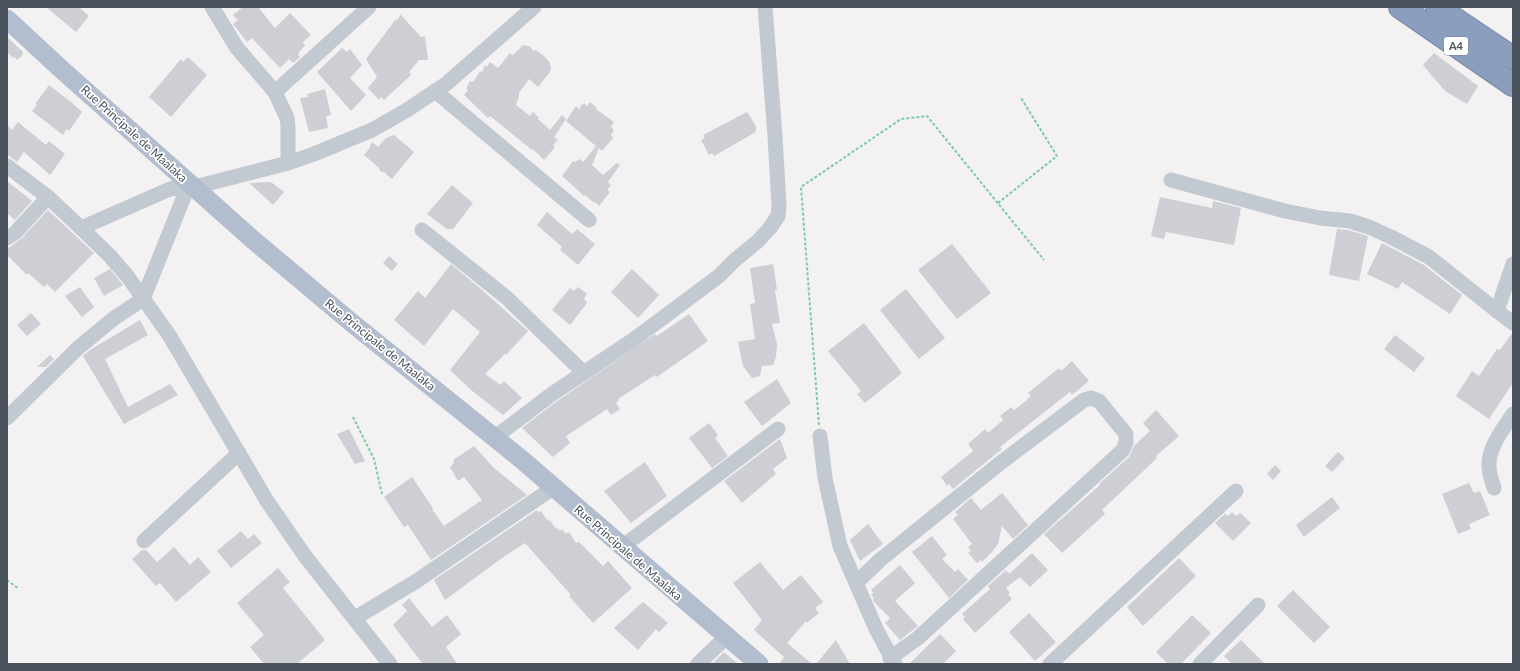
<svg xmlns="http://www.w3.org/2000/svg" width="1520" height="671" font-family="Lato,sans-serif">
  <rect width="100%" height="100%" fill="#f3f1f1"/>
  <g fill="#cecfd5">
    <polygon points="46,7 79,7 89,16 76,32"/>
    <polygon points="243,7 258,7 275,28 290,13 311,35 303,42 305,45 298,54 300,57 293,63 289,59 280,68 252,38 247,42 233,24 238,20 233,15"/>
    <polygon points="400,14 421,37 425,36 428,60 419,60 409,72 411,75 384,100 381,97 379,100 368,88 377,77 366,59 396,19 398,20"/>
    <polygon points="7,37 23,52 22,56 17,60 14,56 13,58 7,52"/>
    <polygon points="523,45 529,46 534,51 536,50 545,57 550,63 551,68 550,72 538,87 529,79 519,93 519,96 516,105 530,116 533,112 539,118 538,119 550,130 562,115 566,119 554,137 558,140 553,145 555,147 544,160 533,149 532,150 490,116 488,118 464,95 468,90 466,89 470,81 473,82 480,71 482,72 485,65 487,67 490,62 498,68 499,67 510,53 513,55"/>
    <polygon points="342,48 347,52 350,49 362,65 350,78 366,95 351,111 317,72"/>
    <polygon points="1434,53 1478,86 1467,104 1445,91 1423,65"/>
    <polygon points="188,57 207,75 171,117 149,97 181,59 183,62"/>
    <polygon points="49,85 71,102 82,112 69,131 67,129 63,135 32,111 37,105 35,104"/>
    <polygon points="325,89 331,115 326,116 328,128 309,132 300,98 308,97 307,94"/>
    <polygon points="590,102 597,108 596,109 614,122 611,127 614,130 611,135 613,138 602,151 599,148 592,165 603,175 617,163 620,165 608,182 611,185 607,190 610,192 599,206 595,202 594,203 585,195 584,196 562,176 573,161 575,162 580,159 583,162 596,146 566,121 576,106 580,110 581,104 583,105 584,103 587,106"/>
    <polygon points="747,112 756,126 756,131 754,133 714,156 712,153 709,155 701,140 705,138 703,135"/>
    <polygon points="18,122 46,145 49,141 65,154 50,175 24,152 17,162 7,154 7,125 12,130"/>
    <polygon points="394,135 414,152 392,179 384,172 381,172 378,167 364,155 369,149 372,142 378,147 386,138"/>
    <polygon points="7,181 32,201 15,220 7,213"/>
    <polygon points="271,182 284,192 273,205 249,183"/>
    <polygon points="452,185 473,203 453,229 447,229 427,214"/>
    <polygon points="1160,197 1212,208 1213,201 1241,208 1234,245 1166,232 1164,239 1151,236"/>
    <polygon points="48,210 94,253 55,292 47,284 44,287 28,273 27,275 7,255 7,249 21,239"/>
    <polygon points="547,212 572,234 577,229 595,244 578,265 560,250 562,247 537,225"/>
    <polygon points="1337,229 1348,230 1368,236 1359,281 1329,275"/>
    <polygon points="1382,243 1424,265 1462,295 1450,314 1402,282 1398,289 1367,274"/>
    <polygon points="952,244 991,293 957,319 918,270"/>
    <polygon points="389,256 398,264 392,271 383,263"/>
    <polygon points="451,264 481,289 528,331 506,355 505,354 485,374 501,385 504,381 522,398 503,415 471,390 450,370 480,332 453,309 424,346 394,320 418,291 425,298"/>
    <polygon points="773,264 777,290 775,290 780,323 772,324 777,344 776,357 773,365 762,366 760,376 752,378 743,366 738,342 755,339 750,304 755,303 750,268"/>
    <polygon points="110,269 123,285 104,296 94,278"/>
    <polygon points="632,269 659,295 638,318 611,292"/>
    <polygon points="80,287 94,307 82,317 65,296"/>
    <polygon points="578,287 587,294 584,299 587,303 570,325 552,310 570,288 574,291"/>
    <polygon points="906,289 945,338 919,359 880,310"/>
    <polygon points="31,313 41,324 27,336 17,325"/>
    <polygon points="689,314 708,341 657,377 655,375 618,399 619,400 616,403 620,409 611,415 607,409 566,436 570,443 553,457 522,428 557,401 655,334 657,336"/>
    <polygon points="140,320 148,335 105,359 128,407 170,384 178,395 124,424 83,356 90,350"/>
    <polygon points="864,323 902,373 865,403 857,394 861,391 828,351"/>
    <polygon points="1513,332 1513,383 1489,419 1456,396 1472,371 1479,376 1497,349 1500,350"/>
    <polygon points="1395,335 1425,358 1414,372 1384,349"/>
    <polygon points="50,355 54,359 46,367 37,367"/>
    <polygon points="1072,361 1089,381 1072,395 1070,392 1000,447 1002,449 953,489 949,484 947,486 941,477 973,451 968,444 985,429 988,433 1003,420 1000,416 1011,407 1014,410 1027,400 1027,399 1031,396 1028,393 1059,368 1061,371"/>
    <polygon points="777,379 791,403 762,426 744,402"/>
    <polygon points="1156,410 1179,436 1156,456 1157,458 1102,510 1105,514 1062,553 1044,534 1100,485 1099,484 1129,457 1134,446 1150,431 1143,423"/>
    <polygon points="709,423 718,435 715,438 728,456 712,468 689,438"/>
    <polygon points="349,429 365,461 355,464 337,434"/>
    <polygon points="780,439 787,458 773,469 776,474 742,503 724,481"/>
    <polygon points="474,446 494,468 527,495 431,560 408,525 404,527 384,497 412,477 433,508 432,509 444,526 482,500 464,477 458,481 450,467 454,463 453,460"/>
    <polygon points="1338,452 1345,458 1332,472 1325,466"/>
    <polygon points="645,462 667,496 631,523 604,491"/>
    <polygon points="1275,465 1281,471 1273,480 1267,474"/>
    <polygon points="1469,483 1474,493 1480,491 1490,515 1469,524 1471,529 1458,534 1442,494"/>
    <polygon points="1002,493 1028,525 1013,539 1002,526 998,544 992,552 982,562 981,560 977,563 968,553 971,551 968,547 972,544 953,519 958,515 955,512 971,498 981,510"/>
    <polygon points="1332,497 1340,508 1304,537 1296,525"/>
    <polygon points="537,510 538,512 541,511 548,521 550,520 556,529 558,528 560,531 562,529 566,534 569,532 576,543 579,542 603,566 608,561 632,588 593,623 569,596 571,595 525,543 502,558 445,600 434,580"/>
    <polygon points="1232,512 1236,516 1240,513 1251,523 1233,541 1215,523 1225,514 1228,516"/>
    <polygon points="868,524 883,544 860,561 850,540"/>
    <polygon points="241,531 248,539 254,534 262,543 231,568 217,551"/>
    <polygon points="932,536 947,555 942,559 955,572 958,569 968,580 949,598 912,552"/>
    <polygon points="174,547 190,565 198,557 211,572 176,602 160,583 156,586 132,559 142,550 146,550 157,562"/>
    <polygon points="1032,553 1048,570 1030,587 1020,577 1006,588 1010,593 1008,594 1012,599 975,633 963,619 965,617 962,614 990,589 988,586 1006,570 1009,574"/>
    <polygon points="1179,558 1196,576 1143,626 1127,607"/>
    <polygon points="760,562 783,590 801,575 823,602 815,608 819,613 807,623 806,621 787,643 812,664 779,664 784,657 754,630 762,620 733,583"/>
    <polygon points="900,565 915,583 895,601 918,626 900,640 885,623 890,618 874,602 873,599 874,598 871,595 873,593 871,590"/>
    <polygon points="278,568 290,582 283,588 325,640 297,664 264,664 250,647 264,635 237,603"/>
    <polygon points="1293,590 1330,627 1314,643 1277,606"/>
    <polygon points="409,598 432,627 447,615 461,634 446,647 457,664 423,664 393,625 407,611 402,605"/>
    <polygon points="643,602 668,623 659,632 656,629 638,650 614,628"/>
    <polygon points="1029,613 1056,642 1035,661 1009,632"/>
    <polygon points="1192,615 1211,633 1181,664 1168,664 1156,652"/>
    <polygon points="940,634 956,651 943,664 909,664"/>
    <polygon points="836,640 850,664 816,664"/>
    <polygon points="1241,640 1265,664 1232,664 1224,656"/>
    <polygon points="724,652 738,664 712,664"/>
  </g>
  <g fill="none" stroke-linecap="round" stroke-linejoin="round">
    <g stroke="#7689a8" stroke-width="24">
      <g id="highway">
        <polyline points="1400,7 1513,85"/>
        <polyline points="1437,7 1513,58"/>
      </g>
    </g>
    <g stroke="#7bcaab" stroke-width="2" stroke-dasharray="3 2" stroke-linecap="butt">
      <polyline points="998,203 1057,156 1021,98"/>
      <polyline points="353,417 374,459 382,494"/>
      <polyline points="819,425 801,187 901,119 927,116 1044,260"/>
      <polyline points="7,580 19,589"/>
    </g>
    <g stroke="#c2c9d1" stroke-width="15">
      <polyline points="212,7 237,48 275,92 287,118 288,126 288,163"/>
      <polyline points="435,91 589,220"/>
      <polyline points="275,92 369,7"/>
      <polyline points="7,166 48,197 81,228 110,256 128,277 169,335 267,501 305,556 390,664"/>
      <polyline points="1171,180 1285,211 1320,218 1350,221 1369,227 1391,237 1429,257 1497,311"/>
      <polyline points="81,228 170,189 177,188 187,189"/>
      <polyline points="422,230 507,298 584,373"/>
      <polyline points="7,238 15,233 48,197"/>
      <polyline points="1513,264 1497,311 1513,323"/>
      <polyline points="7,418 78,348 113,319 143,299 187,189 288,163 314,154 372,130 407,110 446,84 534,7"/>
      <polyline points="820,436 825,478 840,546 876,629 895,664"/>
      <polyline points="494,438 552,394 633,340 719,276 735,260 758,241 770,228 778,216 779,206 775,136 765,7"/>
      <path d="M1494 488C1492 481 1489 474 1489 466 1488 448 1503 429 1513 414"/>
      <polyline points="144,541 239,453"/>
      <polyline points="622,547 778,429"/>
      <polyline points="856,583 880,560 999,464 1084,400 1091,398 1099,401 1126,434 1126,442 1123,450 918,638 890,658"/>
      <polyline points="355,618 415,582 553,488"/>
      <polyline points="698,664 726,637"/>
      <polyline points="1050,664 1236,491"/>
      <polyline points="1200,664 1258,605"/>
    </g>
    <polyline stroke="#b2bdce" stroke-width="19" points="7,19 61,69 252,239 352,323 521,459 759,664"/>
    <use href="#highway" stroke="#8b9ebd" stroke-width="22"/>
  </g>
  <g text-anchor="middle" stroke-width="3.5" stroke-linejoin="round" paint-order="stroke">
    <rect fill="#fff" stroke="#80868e" stroke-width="1" x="1444" y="37" width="24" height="18" rx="3"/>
    <g font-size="11" font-weight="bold" fill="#49525d">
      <text x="1456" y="50">A4</text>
    </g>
    <g font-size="12" fill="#49525d" stroke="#fff">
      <text transform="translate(134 134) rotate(42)" y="4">Rue Principale de Maalaka</text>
      <text transform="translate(380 345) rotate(39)" y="4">Rue Principale de Maalaka</text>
      <text transform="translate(628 553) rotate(41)" y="4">Rue Principale de Maalaka</text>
    </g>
  </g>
  <rect width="1520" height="671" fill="none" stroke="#49525d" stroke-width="16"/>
</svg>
